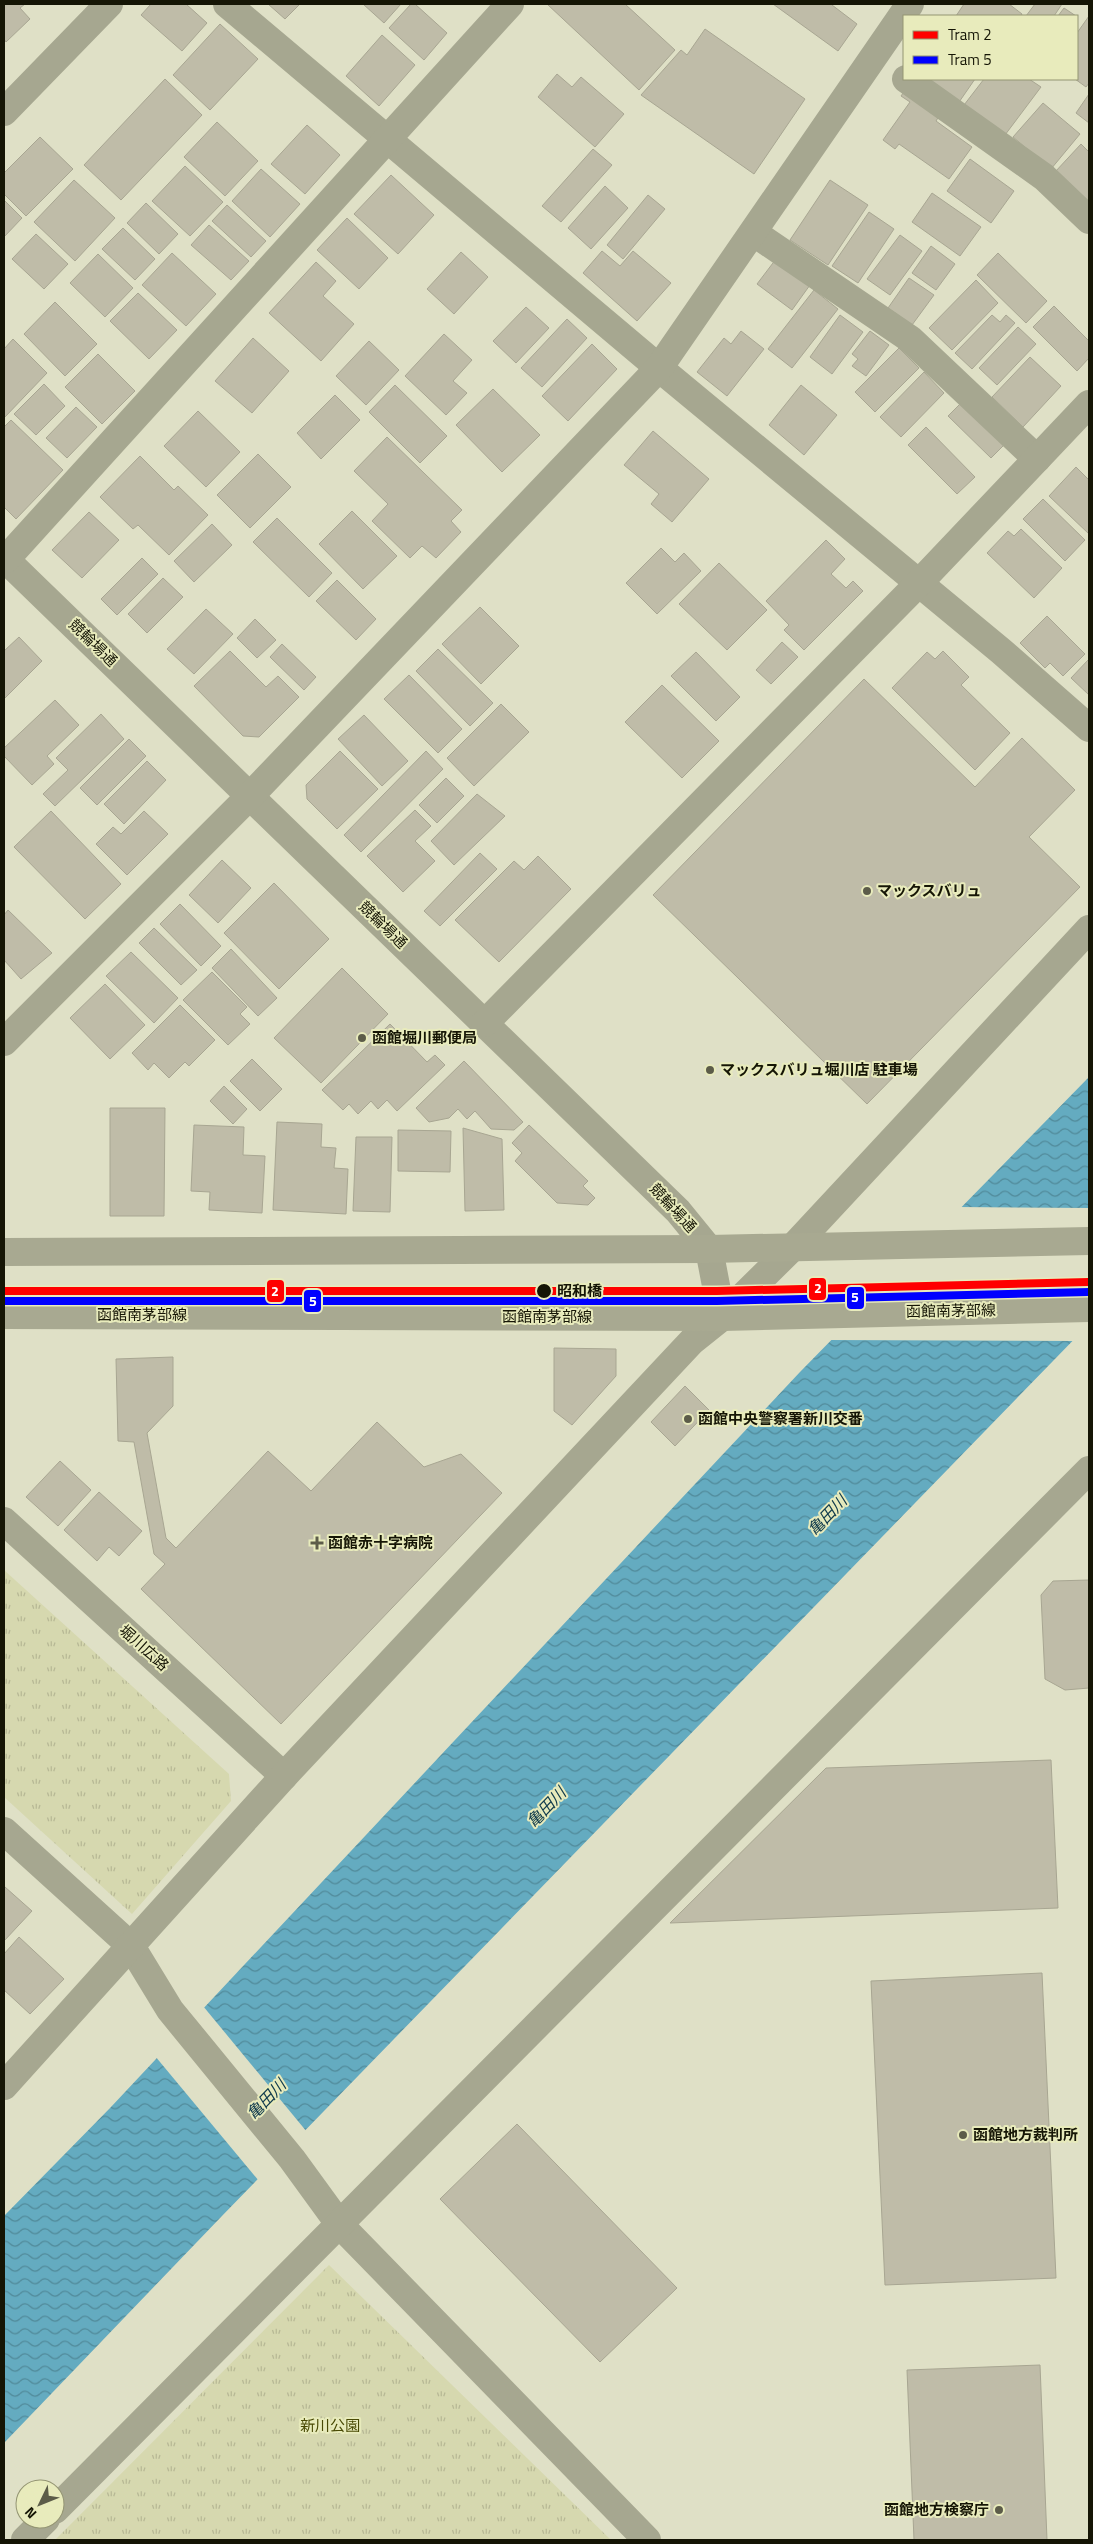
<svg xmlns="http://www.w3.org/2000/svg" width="1093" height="2544" font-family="'Titillium Web','Noto Sans JP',sans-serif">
  <defs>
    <pattern id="park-tufts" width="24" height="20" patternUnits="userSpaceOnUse" patternTransform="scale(1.25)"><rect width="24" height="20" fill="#d6d8af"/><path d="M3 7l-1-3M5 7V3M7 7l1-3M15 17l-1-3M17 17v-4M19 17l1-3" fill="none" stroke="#b7b895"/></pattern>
    <pattern id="water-waves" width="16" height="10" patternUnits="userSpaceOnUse" patternTransform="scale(1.25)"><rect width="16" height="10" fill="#64abc0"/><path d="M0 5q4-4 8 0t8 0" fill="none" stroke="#518a9a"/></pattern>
  </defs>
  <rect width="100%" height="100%" fill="#dfe0c6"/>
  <g fill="url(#park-tufts)">
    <polygon points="4,1570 229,1774 231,1801 132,1914 4,1797"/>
    <polygon points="329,2265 611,2540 55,2540"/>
  </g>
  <polygon fill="url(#water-waves)" points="1089,1077 1089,1324 220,2218 4,2443 4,2216 111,2107 800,1372"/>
  <g fill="#dfe0c6">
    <polygon points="958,1207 1089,1208 1089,1327 1076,1341 828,1340"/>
    <polygon points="203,2006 307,2132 259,2181 155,2056"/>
  </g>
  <g fill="#bfbca8" stroke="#a8a692">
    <polygon points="4,4 25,4 20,8 30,19 6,42 4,39"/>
    <polygon points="151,4 186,4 207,23 182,51 141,15"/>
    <polygon points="268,4 300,4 285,19"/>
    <polygon points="363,4 401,4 384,23"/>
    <polygon points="411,4 415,4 447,33 424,60 389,28"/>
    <polygon points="547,4 625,4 675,50 639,90"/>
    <polygon points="773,4 833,4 832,5 857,24 838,51"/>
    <polygon points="964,4 1009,4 1022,14 1021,16 956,16"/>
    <polygon points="1035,4 1062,4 1054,16 1026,16"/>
    <polygon points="1064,8 1076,16 1058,16"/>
    <polygon points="1089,16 1089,83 1086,87 1075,79 1077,79 1077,33"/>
    <polygon points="220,24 258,59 210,110 173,75"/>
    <polygon points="705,29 805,99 754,174 641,95 681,50 687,55"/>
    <polygon points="382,35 415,65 379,106 346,76"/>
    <polygon points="557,74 572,87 581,77 624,114 595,147 538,97"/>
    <polygon points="165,79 202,115 121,200 84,165"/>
    <polygon points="920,79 975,79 957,105"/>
    <polygon points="984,79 1029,79 1041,87 1005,135 964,105"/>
    <polygon points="906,89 941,113 936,121 972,147 949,179 899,144 895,149 883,140 910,102 901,96"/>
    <polygon points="1089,94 1089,123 1076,113"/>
    <polygon points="1043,103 1080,134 1051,169 1013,137"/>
    <polygon points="217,122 258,161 225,196 184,157"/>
    <polygon points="307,125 340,155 305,194 271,164"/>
    <polygon points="40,137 73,169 26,216 4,194 4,173"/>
    <polygon points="1081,144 1089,152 1089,205 1055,172"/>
    <polygon points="593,149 612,165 561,222 542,206"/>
    <polygon points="970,159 1014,191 991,223 947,191"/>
    <polygon points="185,166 223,202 190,236 152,201"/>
    <polygon points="261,169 300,204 270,237 232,201"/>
    <polygon points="391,175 434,215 398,254 354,214"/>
    <polygon points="74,180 115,218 75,261 34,222"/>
    <polygon points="830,180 868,205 828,265 790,240"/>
    <polygon points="605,186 628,208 591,249 568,228"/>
    <polygon points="932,193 981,227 960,256 912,222"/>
    <polygon points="648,195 665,209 623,259 607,245"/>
    <polygon points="4,200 22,218 4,237"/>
    <polygon points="146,203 178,234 159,254 127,223"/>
    <polygon points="227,205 266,241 251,257 212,221"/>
    <polygon points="869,212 894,229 858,283 832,266"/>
    <polygon points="347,218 388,258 359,289 317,250"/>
    <polygon points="209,225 249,261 231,280 191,245"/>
    <polygon points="123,228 155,259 135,280 102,249"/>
    <polygon points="36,234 68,264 44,289 12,259"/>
    <polygon points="900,235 922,251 890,295 867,279"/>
    <polygon points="931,246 955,264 936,290 912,273"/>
    <polygon points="602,251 620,266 633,251 671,283 637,321 583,273"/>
    <polygon points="461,252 488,277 454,314 427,289"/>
    <polygon points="172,253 216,294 186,326 142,285"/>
    <polygon points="998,253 1047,301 1026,323 977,275"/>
    <polygon points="98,254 133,288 105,317 70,283"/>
    <polygon points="776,259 810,285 792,310 757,284"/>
    <polygon points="316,262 336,281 323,296 354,324 321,361 269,313"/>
    <polygon points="909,278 934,295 912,325 888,308"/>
    <polygon points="976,280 998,303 952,350 929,328"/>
    <polygon points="814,290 838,309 792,368 768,349"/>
    <polygon points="138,293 177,330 149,359 110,321"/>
    <polygon points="55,302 97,344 65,376 24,334"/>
    <polygon points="1054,306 1089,341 1089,358 1077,371 1033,327"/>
    <polygon points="526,307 549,328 516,363 493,341"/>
    <polygon points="840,315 863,332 832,374 810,357"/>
    <polygon points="992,315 1000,322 1006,315 1015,323 972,369 955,353"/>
    <polygon points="567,319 587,338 542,387 521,368"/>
    <polygon points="1018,327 1036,344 997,385 979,368"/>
    <polygon points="741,331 764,349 727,396 697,372 724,338 731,344"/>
    <polygon points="870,331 889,345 866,376 852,366 858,359 852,354"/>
    <polygon points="444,334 472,360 453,381 467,393 446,415 405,376"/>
    <polygon points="253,338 289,371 252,413 215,381"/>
    <polygon points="13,339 47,373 4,418 4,349"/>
    <polygon points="369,341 399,370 366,405 336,376"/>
    <polygon points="592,344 617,369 568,421 542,396"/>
    <polygon points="899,348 919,368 875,412 855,392"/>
    <polygon points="98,354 135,391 102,424 65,387"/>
    <polygon points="1030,357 1061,386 1023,427 992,397"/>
    <polygon points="924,372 944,393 901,437 880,417"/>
    <polygon points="44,384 65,406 36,435 14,414"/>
    <polygon points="395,385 447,436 420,463 369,412"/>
    <polygon points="801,385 837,415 804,455 769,425"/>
    <polygon points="493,389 540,435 502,472 456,425"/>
    <polygon points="335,395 360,420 321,459 297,433"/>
    <polygon points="963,401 1006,443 991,458 948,416"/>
    <polygon points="76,407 97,427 67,458 46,438"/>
    <polygon points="198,411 240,452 206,487 164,446"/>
    <polygon points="11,420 63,470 16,519 4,507 4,427"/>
    <polygon points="926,427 975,477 957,494 908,445"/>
    <polygon points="653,431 709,479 672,522 651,504 659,494 624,465"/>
    <polygon points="387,437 462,510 451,521 461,532 436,558 422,546 410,558 372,521 388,504 354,471"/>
    <polygon points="258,454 291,487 250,528 217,495"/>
    <polygon points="140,456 174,490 178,486 208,515 169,555 138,525 133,529 100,497"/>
    <polygon points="1076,467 1089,480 1089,534 1049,496"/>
    <polygon points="1043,499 1085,540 1065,561 1023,519"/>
    <polygon points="352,511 397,556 363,589 319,544"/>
    <polygon points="89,512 119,540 82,578 52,550"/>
    <polygon points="277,518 332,573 309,597 253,542"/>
    <polygon points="212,524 232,545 194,582 174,561"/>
    <polygon points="1021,529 1062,568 1034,598 987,553 1008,531 1014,536"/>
    <polygon points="826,540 845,559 831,574 846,588 853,581 863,591 804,650 784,630 789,625 766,601"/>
    <polygon points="661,548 675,562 684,553 701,571 657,614 626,583"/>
    <polygon points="142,558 158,574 117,615 101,599"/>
    <polygon points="719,563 767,610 727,650 679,604"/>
    <polygon points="163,578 183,597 147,633 128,614"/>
    <polygon points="337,580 376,619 356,640 316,601"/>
    <polygon points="480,607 519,646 481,684 442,644"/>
    <polygon points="206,609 233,634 194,674 167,649"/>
    <polygon points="1047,616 1085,654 1063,676 1050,663 1045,668 1020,643"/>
    <polygon points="255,619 276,640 257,658 237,638"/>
    <polygon points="19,637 42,661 4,699 4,651"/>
    <polygon points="782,642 798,657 771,684 756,670"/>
    <polygon points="282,644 316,677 304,690 270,657"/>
    <polygon points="438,649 493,703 470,726 416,671"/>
    <polygon points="230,651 266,687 278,676 299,697 259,737 243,736 194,686"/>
    <polygon points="943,651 969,677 961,685 1010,733 975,770 892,688 927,652 935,659"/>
    <polygon points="696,652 740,697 716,721 671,676"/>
    <polygon points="1089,659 1089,695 1071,678"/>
    <polygon points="409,675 462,729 438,753 384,699"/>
    <polygon points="864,679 975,787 1022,738 1075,790 1029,837 1080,887 867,1104 653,895"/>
    <polygon points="662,685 719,741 682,778 625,722"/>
    <polygon points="55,700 79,725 47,756 54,764 32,785 4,756 4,748"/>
    <polygon points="501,704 529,732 474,786 447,758"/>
    <polygon points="101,714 124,739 55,806 43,794 68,770 56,758"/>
    <polygon points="364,715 408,761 382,786 338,739"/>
    <polygon points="129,739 146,756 97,805 80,788"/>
    <polygon points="340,751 378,789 337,829 307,799 306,785"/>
    <polygon points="426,751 443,769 361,852 344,835"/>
    <polygon points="147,761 166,780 124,824 104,804"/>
    <polygon points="446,778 464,796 437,823 419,805"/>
    <polygon points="477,794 505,816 454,865 431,841"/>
    <polygon points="415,810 431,826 415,841 435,861 403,892 367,856"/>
    <polygon points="51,811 121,884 85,919 14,847"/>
    <polygon points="144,811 168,834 127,875 96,844 113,827 121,834"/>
    <polygon points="480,853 497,869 440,926 424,911"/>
    <polygon points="538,856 571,889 499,962 455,920 514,861 524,870"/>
    <polygon points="222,860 251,888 218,923 189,895"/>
    <polygon points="274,883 329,939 279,989 224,933"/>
    <polygon points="180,904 221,946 201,966 160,924"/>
    <polygon points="8,910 52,953 21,979 4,960 4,915"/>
    <polygon points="154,928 197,970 181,985 139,943"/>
    <polygon points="231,949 277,998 258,1016 212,968"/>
    <polygon points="131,952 178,998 154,1023 106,976"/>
    <polygon points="342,968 388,1014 321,1083 274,1038"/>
    <polygon points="212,972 247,1007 240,1014 250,1024 228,1045 183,1000"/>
    <polygon points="105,984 145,1025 110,1059 70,1018"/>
    <polygon points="180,1005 215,1040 189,1066 185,1062 169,1078 154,1063 148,1070 132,1053"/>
    <polygon points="390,1024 427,1062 435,1055 445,1065 397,1111 387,1100 378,1109 371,1101 358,1114 349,1104 343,1110 322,1090"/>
    <polygon points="252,1059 282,1089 260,1111 230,1081"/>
    <polygon points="464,1061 523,1122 514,1130 491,1129 475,1111 467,1119 458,1109 449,1118 429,1122 416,1108"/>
    <polygon points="224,1086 247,1109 233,1124 210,1101"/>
    <polygon points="110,1108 165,1108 164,1216 110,1216"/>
    <polygon points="277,1122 322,1124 321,1147 336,1148 334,1168 348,1169 346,1214 273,1210"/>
    <polygon points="194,1125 244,1127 243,1155 265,1156 262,1213 209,1210 210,1192 191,1191"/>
    <polygon points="529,1125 588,1181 583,1186 595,1198 588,1205 557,1203 515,1161 522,1153 512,1143"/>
    <polygon points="463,1128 502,1139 504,1210 465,1211"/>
    <polygon points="398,1130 451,1131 450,1172 398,1171"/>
    <polygon points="356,1137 392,1137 390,1212 353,1211"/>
    <polygon points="554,1348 616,1349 616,1376 572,1425 554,1411"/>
    <polygon points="173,1357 173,1406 147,1433 166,1538 176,1548 268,1451 311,1491 377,1422 424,1467 461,1454 502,1493 281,1724 141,1589 165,1564 154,1554 134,1442 118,1441 116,1359"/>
    <polygon points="685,1386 709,1410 675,1446 651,1422"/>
    <polygon points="60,1461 91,1490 58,1526 26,1497"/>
    <polygon points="99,1492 142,1531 119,1556 109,1547 97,1561 64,1530"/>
    <polygon points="1089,1580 1089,1688 1065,1690 1045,1679 1041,1595 1053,1581"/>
    <polygon points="1051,1760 1058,1908 670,1923 826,1768"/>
    <polygon points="5,1887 32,1911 4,1941 4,1888"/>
    <polygon points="19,1937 64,1979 30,2014 4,1990 4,1954"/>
    <polygon points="1042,1973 1056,2278 885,2285 871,1981"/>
    <polygon points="517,2124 677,2288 600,2362 440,2199"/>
    <polygon points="1040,2365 1047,2540 914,2540 907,2370"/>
  </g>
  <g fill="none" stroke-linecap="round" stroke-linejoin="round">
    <g stroke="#a6a790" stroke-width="28">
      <polyline points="227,4 659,368 1001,651 1089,728"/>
      <polyline points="906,79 1044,177 1089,220"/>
      <polyline points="4,112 109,4"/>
      <polyline points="754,233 910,339 1037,459"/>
      <polyline points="4,558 678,1211 709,1249 722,1317"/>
      <polyline points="6,559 510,4"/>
      <polyline points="485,1023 919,583 1089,404"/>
      <polyline points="4,1042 251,795 659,368 910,4"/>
      <polyline points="4,1521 284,1776"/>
      <polyline points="4,1831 131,1946 170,2010 292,2159 340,2225 647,2540"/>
      <polyline points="4,2086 284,1776 692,1341 722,1317 793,1247 1089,929"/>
      <polyline points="55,2510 1089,1470"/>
      <polyline points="25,2540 46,2519"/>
    </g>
    <g stroke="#a8a991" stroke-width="28">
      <polyline points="4,1252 709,1249 1089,1241"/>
      <polyline points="4,1315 722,1317 1089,1308"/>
    </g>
    <g stroke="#e8ebbc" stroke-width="11">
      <polyline id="tram-1" points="4,1291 717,1291 1089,1282"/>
    </g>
    <g stroke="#e8ebbc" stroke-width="11">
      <polyline id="tram-2" points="4,1301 717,1301 1089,1292"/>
    </g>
    <use href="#tram-1" stroke="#f00" stroke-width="8"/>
    <use href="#tram-2" stroke="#00f" stroke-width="8"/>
  </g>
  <g fill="#5c5c49" stroke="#e8ebbc" stroke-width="2">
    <circle cx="867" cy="891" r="5"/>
    <circle cx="362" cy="1038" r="5"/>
    <circle cx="710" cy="1070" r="5"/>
    <circle cx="688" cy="1419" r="5"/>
    <path d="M314.5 1535.5h5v5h5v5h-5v5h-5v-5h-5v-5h5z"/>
    <circle cx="963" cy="2135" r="5"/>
    <circle cx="999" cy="2510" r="5"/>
  </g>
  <circle fill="#151505" stroke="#e8ebbc" stroke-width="2" cx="544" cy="1291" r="8"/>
  <g text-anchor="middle" stroke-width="4" stroke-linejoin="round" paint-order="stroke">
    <g font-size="15" fill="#151505" stroke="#e8ebbc">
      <text transform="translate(93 643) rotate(44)" y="5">競輪場通</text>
      <text transform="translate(383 925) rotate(44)" y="5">競輪場通</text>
      <text transform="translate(673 1208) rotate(47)" y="5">競輪場通</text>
      <text transform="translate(951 1311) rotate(-1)" y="5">函館南茅部線</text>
      <text x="142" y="1320">函館南茅部線</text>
      <text x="547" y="1322">函館南茅部線</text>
      <text transform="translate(144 1648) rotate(42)" y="5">堀川広路</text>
    </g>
    <g font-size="15" font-weight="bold" fill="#151505" stroke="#e8ebbc" text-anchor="start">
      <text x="877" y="896">マックスバリュ</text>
      <text x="372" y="1043">函館堀川郵便局</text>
      <text x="720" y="1075">マックスバリュ堀川店 駐車場</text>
      <text x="698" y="1424">函館中央警察署新川交番</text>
      <text x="328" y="1548">函館赤十字病院</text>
      <text x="973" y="2140">函館地方裁判所</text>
      <text x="989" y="2515" text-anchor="end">函館地方検察庁</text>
    </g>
    <g font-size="15" font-weight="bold" fill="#151505" stroke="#e8ebbc" text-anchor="start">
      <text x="557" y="1296">昭和橋</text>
    </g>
    <g font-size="15" fill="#494a05" stroke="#e8ebbc">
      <text x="330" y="2431">新川公園</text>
    </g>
    <g font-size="16" font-style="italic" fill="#0f3a4c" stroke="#e8ebbc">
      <text transform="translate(827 1515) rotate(-46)" y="6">亀田川</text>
      <text transform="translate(546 1807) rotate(-46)" y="6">亀田川</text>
      <text transform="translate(266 2099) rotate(-46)" y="6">亀田川</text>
    </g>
  </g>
  <g stroke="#e8ebbc" stroke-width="2">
    <rect x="808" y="1277" width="19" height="24" rx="5" fill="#f00"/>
    <rect x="266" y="1279" width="19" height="24" rx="5" fill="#f00"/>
    <rect x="846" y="1286" width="19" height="24" rx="5" fill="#00f"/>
    <rect x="303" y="1289" width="19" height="24" rx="5" fill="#00f"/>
  </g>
  <g font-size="14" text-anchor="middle" font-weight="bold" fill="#fff">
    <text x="818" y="1293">2</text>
    <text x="275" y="1296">2</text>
    <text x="855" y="1302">5</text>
    <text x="313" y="1306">5</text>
  </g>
  <rect width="1093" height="2544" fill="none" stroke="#151505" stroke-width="10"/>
  <rect x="903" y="15" width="175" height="65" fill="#e8ebbc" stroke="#949573"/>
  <rect x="913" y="31" width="25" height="8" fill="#ff0000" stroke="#949573"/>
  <text x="948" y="40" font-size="15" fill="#151505">Tram 2</text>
  <rect x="913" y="56" width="25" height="8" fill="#0000ff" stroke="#949573"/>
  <text x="948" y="65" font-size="15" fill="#151505">Tram 5</text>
  <g transform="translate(40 2504) rotate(227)"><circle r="24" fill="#e8ebbc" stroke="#949573"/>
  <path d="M0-4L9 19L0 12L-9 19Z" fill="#5c5c49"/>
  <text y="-8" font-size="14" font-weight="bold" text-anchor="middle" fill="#151505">N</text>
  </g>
</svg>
